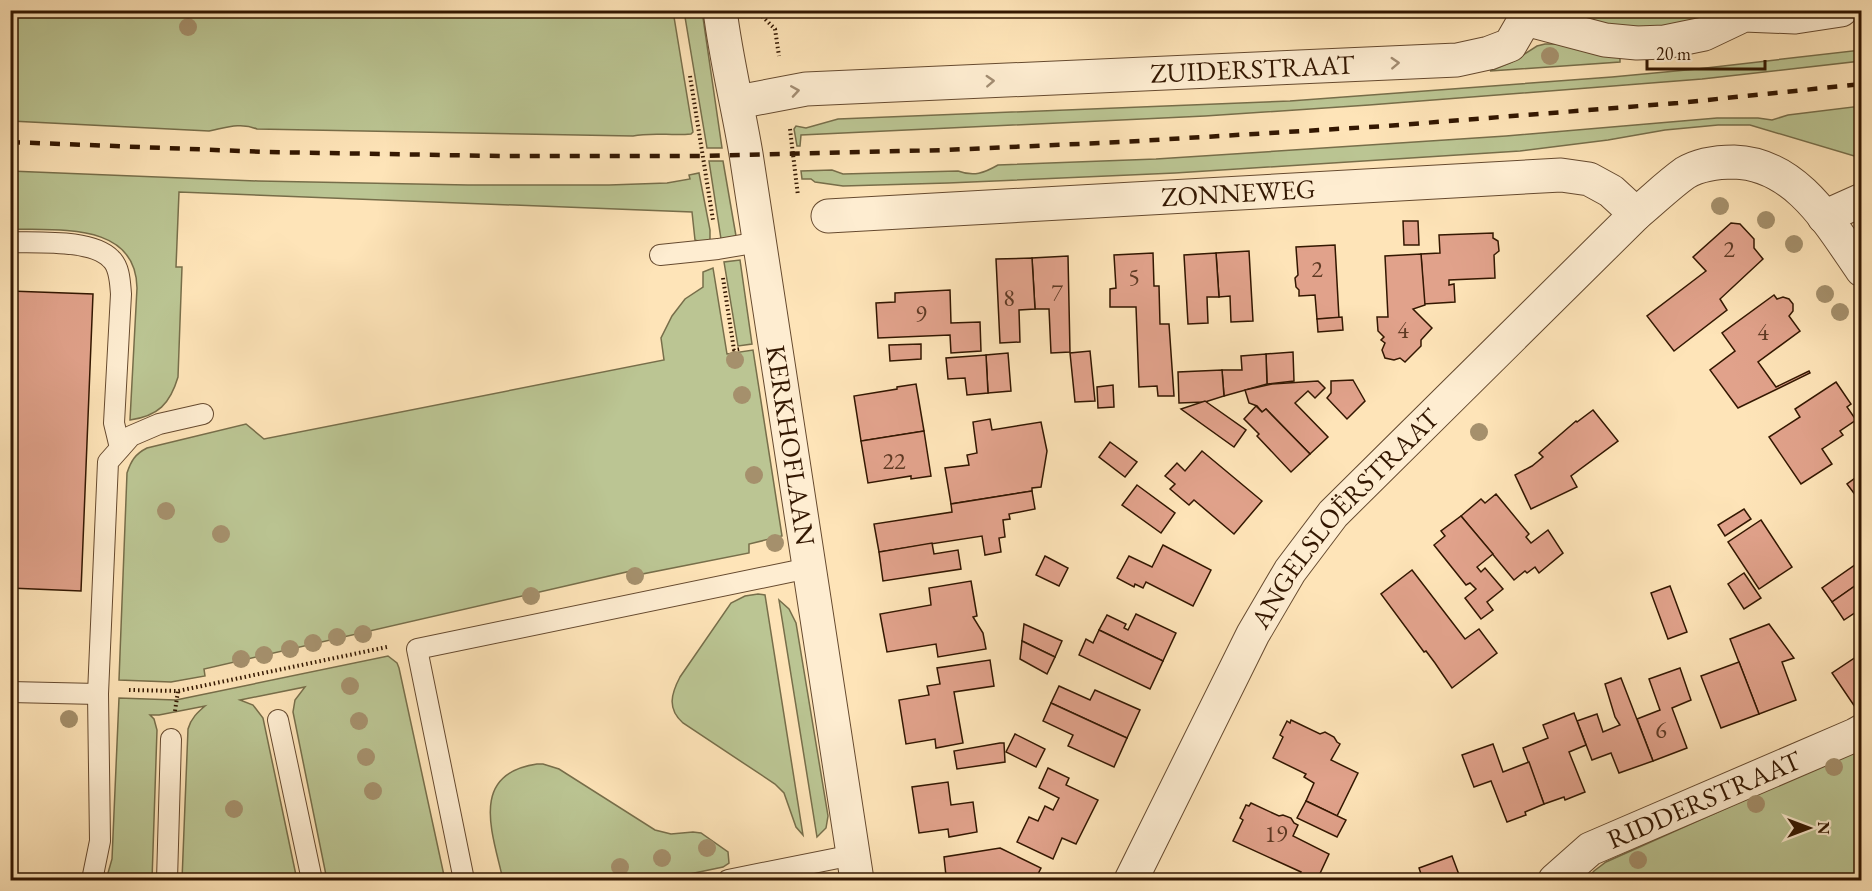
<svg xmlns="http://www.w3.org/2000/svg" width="1872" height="891" font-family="'EB Garamond',serif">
  <rect width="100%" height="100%" fill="#fee4b8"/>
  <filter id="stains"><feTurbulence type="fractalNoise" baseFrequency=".00333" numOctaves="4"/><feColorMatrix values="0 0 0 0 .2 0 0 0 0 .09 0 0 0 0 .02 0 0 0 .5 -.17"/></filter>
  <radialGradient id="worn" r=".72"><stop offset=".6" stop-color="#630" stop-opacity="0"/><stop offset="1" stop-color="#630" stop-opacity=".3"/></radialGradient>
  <g fill="#bbc593" stroke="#776e4a" stroke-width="1.5">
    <path d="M10 11H673L693 132 691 134C672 136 652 132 633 136L257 129C241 122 225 128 209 131L11 121Z"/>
    <polygon points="684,11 702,11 722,148 707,148"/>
    <path d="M1566 11H1715C1682 34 1599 33 1566 11Z"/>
    <polygon points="1545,44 1558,44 1620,57 1620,62 1490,71 1512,62 1537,46"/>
    <polygon points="1861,50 1861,61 1702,79 1369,105 1205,116 801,135 800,146 797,146 794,129 796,126 806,128 838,119 1290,101 1612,77 1697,69"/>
    <path d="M1861 106V158L1750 125H1718L1665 130 1608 140 1520 151 1175 173 948 183 843 186 815 182 811 179H802L801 171 832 170 843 174 958 171C974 177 984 173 998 165L1156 159 1506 136 1717 118H1758L1772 120 1788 115Z"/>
    <polygon points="709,161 723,161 736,236 721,239"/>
    <path d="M10 171 258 181 468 185H609L667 183 690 179 689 175 699 173 710 230V241L704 243 695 240 692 212 179 192 176 267H182L178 377C170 404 158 416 130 420L137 288C136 221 57 231 11 229Z"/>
    <polygon points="740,260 752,344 738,346 724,262"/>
    <path d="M713 268 727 354 753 350 782 536 749 544V553L632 576 631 571 204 669 205 676 171 682 119 680 127 473C131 461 135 454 147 448L246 424 264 439 664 360 661 338 672 316 685 299 703 287V272Z"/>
    <path d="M758 594 765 595 803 835 796 827 784 793 775 784 683 723C667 709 671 694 680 677L731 603 745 596Z"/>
    <polygon points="779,600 789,609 796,623 828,816 826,828 817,837"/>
    <path d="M388 656 397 663 399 668 445 880H327L293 712 295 700 305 687 240 700 253 705 263 718 297 880H182L188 729C191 718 198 712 205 706L159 715H150L154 719 157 730 152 880H106L112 859 119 698 176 700Z"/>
    <polygon points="1861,748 1861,880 1586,880 1594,871 1606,862"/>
    <path d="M537 764H543L559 769 655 830 671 834 693 832 701 833 728 852 729 863 723 867 661 880H503C493 834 468 774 537 764Z"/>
  </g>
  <g fill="#e1a28b" stroke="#331701" stroke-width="1.5">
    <polygon points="1403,221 1418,221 1419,245 1404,245"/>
    <polygon points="1731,223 1740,224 1754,239 1754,248 1763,259 1720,299 1727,310 1674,351 1647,316 1706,271 1693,257"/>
    <polygon points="1493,233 1493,238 1498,241 1499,251 1494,255 1495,278 1449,280 1449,285 1454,284 1455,302 1424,304 1421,254 1440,253 1439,235"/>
    <polygon points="1335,245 1339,318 1317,319 1315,295 1299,296 1299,290 1296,287 1295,278 1298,275 1296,247"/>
    <polygon points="1249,251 1253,321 1231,322 1230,296 1219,297 1216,253"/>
    <polygon points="1153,253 1154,286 1159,286 1160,324 1169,324 1174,396 1158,396 1157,386 1139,387 1136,307 1110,307 1110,289 1116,288 1114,255"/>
    <polygon points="1216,253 1219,297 1207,297 1208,323 1188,324 1184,255"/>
    <polygon points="1421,254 1425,305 1413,309 1432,328 1421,340 1421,346 1405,362 1400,358 1394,360 1385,358 1382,350 1385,343 1381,340 1384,337 1378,331 1377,317 1388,317 1385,256"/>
    <polygon points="1068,256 1070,352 1051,353 1049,309 1035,309 1032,258"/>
    <polygon points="1032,258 1035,309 1019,310 1020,342 1000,343 996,259"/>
    <polygon points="950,290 951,323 980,322 981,351 951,353 950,335 878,338 876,303 895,302 895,293"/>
    <polygon points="10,291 93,294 81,591 10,588"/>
    <polygon points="1774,295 1777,299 1783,297 1789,299 1793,304 1793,311 1789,316 1800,331 1758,362 1776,387 1809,371 1810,373 1738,408 1710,370 1735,351 1722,333"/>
    <polygon points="1342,317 1343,330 1318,332 1317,319"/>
    <polygon points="921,344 921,359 890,361 889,345"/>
    <polygon points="1090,351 1095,401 1075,402 1070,353"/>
    <polygon points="1293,352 1294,381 1267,384 1266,354"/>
    <polygon points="1008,353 1011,391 988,393 986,355"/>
    <polygon points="1266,354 1267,384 1224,396 1222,370 1242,370 1241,356"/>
    <polygon points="986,355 988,393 967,395 965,378 948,379 946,358"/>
    <polygon points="1222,370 1224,396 1205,402 1179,403 1178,372"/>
    <polygon points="1353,380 1365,401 1347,419 1327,398 1331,393 1331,381"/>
    <polygon points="1318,381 1325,388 1315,398 1308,391 1295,403 1328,437 1310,454 1266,409 1262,412 1257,406 1249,403 1245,390 1272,384"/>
    <polygon points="1836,382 1851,404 1847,407 1856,420 1840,431 1843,435 1822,449 1832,464 1801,484 1769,437 1800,417 1795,409"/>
    <polygon points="916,384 924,431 861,441 854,396 897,389 897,387"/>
    <polygon points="1113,385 1114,407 1098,408 1097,387"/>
    <polygon points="1205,401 1246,430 1234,447 1181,409"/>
    <polygon points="1256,406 1262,412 1266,409 1310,454 1291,472 1257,436 1259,434 1244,419"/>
    <polygon points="1593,410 1618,441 1571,476 1577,487 1531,509 1515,475 1532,466 1543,457 1539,453 1576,421 1577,422"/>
    <polygon points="990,419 992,430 1041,422 1047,451 1041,487 1032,488 1032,491 951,504 945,468 969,465 967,455 977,453 973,422"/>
    <polygon points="924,431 931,476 911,479 911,476 868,483 861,441"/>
    <polygon points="1110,442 1137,462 1125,477 1099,457"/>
    <polygon points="1202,451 1262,501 1234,534 1194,500 1189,505 1170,489 1175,484 1165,476 1177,463 1185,471"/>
    <polygon points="1862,473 1862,504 1847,484"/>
    <polygon points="1137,485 1175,513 1161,533 1122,505"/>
    <polygon points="1032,491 1035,509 1009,514 1010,519 1003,520 1005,537 999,538 1001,552 985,555 982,536 879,552 874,524 952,512 951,504"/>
    <polygon points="1496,494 1529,534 1526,537 1531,543 1548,530 1563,553 1539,573 1535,567 1527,573 1525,571 1514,580 1461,516 1481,499 1485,503"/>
    <polygon points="1744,509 1751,519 1725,536 1718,525"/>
    <polygon points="1461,516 1493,554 1477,567 1481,572 1485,568 1503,589 1487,602 1493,610 1481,619 1465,598 1476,589 1470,583 1466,585 1434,545 1445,536 1441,531"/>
    <polygon points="1761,520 1792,567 1759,589 1728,542"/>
    <polygon points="932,543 934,554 958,550 961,569 883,581 879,552"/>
    <polygon points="1163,545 1211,570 1193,606 1146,582 1143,588 1135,584 1134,587 1117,578 1129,556 1152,567"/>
    <polygon points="1045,556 1068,568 1059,586 1036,575"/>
    <polygon points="1862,560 1862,581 1832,602 1822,588"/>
    <polygon points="1412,570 1465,639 1479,629 1497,653 1452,688 1435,663 1426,651 1424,652 1381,594"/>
    <polygon points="1744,573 1761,598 1744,609 1728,584"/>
    <polygon points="971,581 977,616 973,617 983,633 986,649 938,657 936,644 887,652 880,614 931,605 929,588"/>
    <polygon points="1862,581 1862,608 1844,620 1832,602"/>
    <polygon points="1670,586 1687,632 1668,639 1651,593"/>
    <polygon points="1136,614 1176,633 1163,661 1099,630 1107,615 1126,624 1124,628 1128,630"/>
    <polygon points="1024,624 1062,641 1055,657 1022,641"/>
    <polygon points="1769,624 1794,658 1782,662 1796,700 1759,714 1730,639"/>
    <polygon points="1099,630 1163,661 1150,689 1079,655 1086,639 1093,643"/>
    <polygon points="1022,641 1055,657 1047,674 1020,659"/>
    <polygon points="1859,655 1862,659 1862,702 1855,707 1832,673"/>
    <polygon points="990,660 994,686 954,692 963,743 936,748 935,739 906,744 899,700 929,695 927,686 940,684 937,668"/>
    <polygon points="1739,662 1759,714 1721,728 1701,676"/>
    <polygon points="1680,668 1691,700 1672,708 1687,748 1653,761 1637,719 1660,710 1649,679"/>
    <polygon points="1621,678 1653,761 1619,773 1611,753 1592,760 1577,721 1597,714 1603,732 1620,725 1615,717 1605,684"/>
    <polygon points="1059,686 1090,700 1095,690 1140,710 1127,738 1051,703"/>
    <polygon points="1051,703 1127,738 1114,767 1068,746 1073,735 1043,721"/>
    <polygon points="1574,713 1586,745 1569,752 1585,792 1565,800 1564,797 1544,804 1523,748 1548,738 1543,725"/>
    <polygon points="1291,720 1320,734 1325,732 1334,737 1337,742 1340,744 1331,760 1358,773 1337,816 1306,801 1314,783 1304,777 1306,774 1273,758 1283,737 1280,735 1287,721 1290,723"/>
    <polygon points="1015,734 1045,749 1036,767 1006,752"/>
    <polygon points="1000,743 1004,743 1005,762 957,769 954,751"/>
    <polygon points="1493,744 1503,772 1529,762 1544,804 1525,812 1526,815 1507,822 1491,781 1474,787 1462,755"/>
    <polygon points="1048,768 1069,778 1066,785 1098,800 1076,844 1062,838 1053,859 1017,842 1029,817 1038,821 1045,806 1053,810 1059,798 1039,788"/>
    <polygon points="948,782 951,805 973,802 977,832 949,837 948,829 919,833 912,787"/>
    <polygon points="1306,801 1346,820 1337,837 1297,818"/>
    <polygon points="1251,803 1279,816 1283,815 1291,818 1294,823 1298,825 1293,836 1329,854 1317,880 1301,880 1298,879 1301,872 1233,841 1243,820 1240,818 1246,805 1249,806"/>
    <polygon points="1000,848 1041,868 1035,880 926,880 926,879 946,876 944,857"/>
    <polygon points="1452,856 1461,880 1423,880 1419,868"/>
    <polygon points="1492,876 1494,880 1479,880"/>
  </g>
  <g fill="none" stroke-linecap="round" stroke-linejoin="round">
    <g stroke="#664a2f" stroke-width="22">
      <g id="lane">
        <path d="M10 242C38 243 92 239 111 259 120 267 120 283 121 294L114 423 120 448"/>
        <polyline points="660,255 718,249 759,242"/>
        <polyline points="10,692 98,694"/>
        <polyline points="278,720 312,880"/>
        <polyline points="92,880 100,841 98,694 108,462 131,436 159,424 203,414"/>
        <polyline points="167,880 171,739"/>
        <polyline points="464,880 417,649 809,568"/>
        <polyline points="728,880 853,855"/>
      </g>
    </g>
    <g stroke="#664a2f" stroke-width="35">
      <g id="street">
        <path id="s1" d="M720 10C726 59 738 106 746 154L857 880"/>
        <polyline points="1525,19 1605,40 1637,43 1665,42 1704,34 1744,15 1795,17 1841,10"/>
        <path id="s2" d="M738 102 806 89 1457 60 1489 53 1510 45 1525 19 1526 10"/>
        <path id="s3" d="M828 216 1561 175 1589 179 1611 191 1636 214"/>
        <polyline points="1824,217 1862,200"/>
        <path id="s4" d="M1131 880 1253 634 1290 571 1333 514 1636 214C1652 201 1668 185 1685 173 1700 164 1717 162 1734 162 1797 164 1830 224 1862 270"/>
        <path id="s5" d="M1555 880 1590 849 1855 735 1862 731"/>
      </g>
    </g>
    <g stroke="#331701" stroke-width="4" stroke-dasharray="1.5 3" stroke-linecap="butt">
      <polyline points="759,13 775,29 779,56"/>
      <polyline points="690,76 713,220"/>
      <polyline points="790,129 798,196"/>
      <polyline points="723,278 734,350 740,349"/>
      <polyline points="129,690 178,691 387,647"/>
      <polyline points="175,711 178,691"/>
    </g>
    <use href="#lane" stroke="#feedd1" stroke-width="20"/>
    <use href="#street" stroke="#feedd1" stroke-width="33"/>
    <polyline stroke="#331701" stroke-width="4.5" stroke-dasharray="10 10" stroke-linecap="butt" points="10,142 268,152 500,156 702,156 945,150 1121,142 1386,126 1678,103 1862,84"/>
  </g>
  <g fill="#a5906c">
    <circle cx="188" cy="27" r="9"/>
    <circle cx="1550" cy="56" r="9"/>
    <circle cx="1720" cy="206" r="9"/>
    <circle cx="1766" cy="220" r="9"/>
    <circle cx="1794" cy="244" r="9"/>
    <circle cx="1825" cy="294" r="9"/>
    <circle cx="1840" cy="312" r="9"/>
    <circle cx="735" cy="360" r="9"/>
    <circle cx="742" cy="395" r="9"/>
    <circle cx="1479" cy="432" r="9"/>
    <circle cx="754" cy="475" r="9"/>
    <circle cx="166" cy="511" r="9"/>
    <circle cx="221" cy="534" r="9"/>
    <circle cx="775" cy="543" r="9"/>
    <circle cx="635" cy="576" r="9"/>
    <circle cx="531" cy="596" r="9"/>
    <circle cx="363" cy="634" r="9"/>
    <circle cx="337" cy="637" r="9"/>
    <circle cx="313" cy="643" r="9"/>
    <circle cx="290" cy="649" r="9"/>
    <circle cx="264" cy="655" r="9"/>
    <circle cx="241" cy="659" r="9"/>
    <circle cx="350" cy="686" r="9"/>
    <circle cx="69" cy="719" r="9"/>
    <circle cx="359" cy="721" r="9"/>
    <circle cx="366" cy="757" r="9"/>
    <circle cx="1834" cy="767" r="9"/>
    <circle cx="373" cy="791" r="9"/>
    <circle cx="1756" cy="804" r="9"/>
    <circle cx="234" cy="809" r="9"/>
    <circle cx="707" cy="848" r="9"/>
    <circle cx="662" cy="858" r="9"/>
    <circle cx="1638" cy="860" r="9"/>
    <circle cx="620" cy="867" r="9"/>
  </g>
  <defs><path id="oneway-chevron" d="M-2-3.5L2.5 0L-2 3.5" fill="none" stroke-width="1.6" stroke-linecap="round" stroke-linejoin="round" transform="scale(1.5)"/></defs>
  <g stroke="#a38d73">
    <use href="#oneway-chevron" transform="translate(1395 63) rotate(-3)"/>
    <use href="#oneway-chevron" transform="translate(990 81) rotate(-3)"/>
    <use href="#oneway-chevron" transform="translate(795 91) rotate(-9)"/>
  </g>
  <g text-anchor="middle" stroke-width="4.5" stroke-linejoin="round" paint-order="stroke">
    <g font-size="24" fill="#5e3a24">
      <text x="1729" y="257">2</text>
      <text x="1317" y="277">2</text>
      <text x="1134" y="285">5</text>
      <text x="1057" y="301">7</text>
      <text x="1009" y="306">8</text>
      <text x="921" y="322">9</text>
      <text x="1403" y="338">4</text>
      <text x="1763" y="340">4</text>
      <text x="894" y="469">22</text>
      <text x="1661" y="738">6</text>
      <text x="1276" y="842">19</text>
    </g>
    <g font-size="27" fill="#331701" stroke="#feedd1">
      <text dy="9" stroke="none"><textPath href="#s2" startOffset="516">ZUIDERSTRAAT</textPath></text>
      <text dy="9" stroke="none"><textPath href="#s3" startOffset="411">ZONNEWEG</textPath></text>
      <text dy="9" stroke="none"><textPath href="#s1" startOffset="441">KERKHOFLAAN</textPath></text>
      <text dy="9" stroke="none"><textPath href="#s4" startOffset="423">ANGELSLOËRSTRAAT</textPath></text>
      <text dy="9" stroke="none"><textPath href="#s5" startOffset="171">RIDDERSTRAAT</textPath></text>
    </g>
  </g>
  <rect width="1872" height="891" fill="none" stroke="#fee4b8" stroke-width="36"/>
  <rect x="12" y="12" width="1848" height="867" fill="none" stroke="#331701" stroke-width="3"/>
  <rect x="18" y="18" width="1836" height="855" fill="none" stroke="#331701" stroke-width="1.5"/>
  <g transform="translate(1809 828) rotate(90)" stroke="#feedd1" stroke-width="4.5" paint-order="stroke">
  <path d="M0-4.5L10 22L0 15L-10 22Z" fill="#331701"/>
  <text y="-9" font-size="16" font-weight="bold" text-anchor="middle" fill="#331701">N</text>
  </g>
  <path d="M1647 60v9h118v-9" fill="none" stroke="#331701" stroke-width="3"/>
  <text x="1656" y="60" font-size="18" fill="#331701" stroke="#feedd1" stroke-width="4.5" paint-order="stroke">20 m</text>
  <rect width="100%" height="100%" filter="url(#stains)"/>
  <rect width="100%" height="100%" fill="url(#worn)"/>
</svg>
